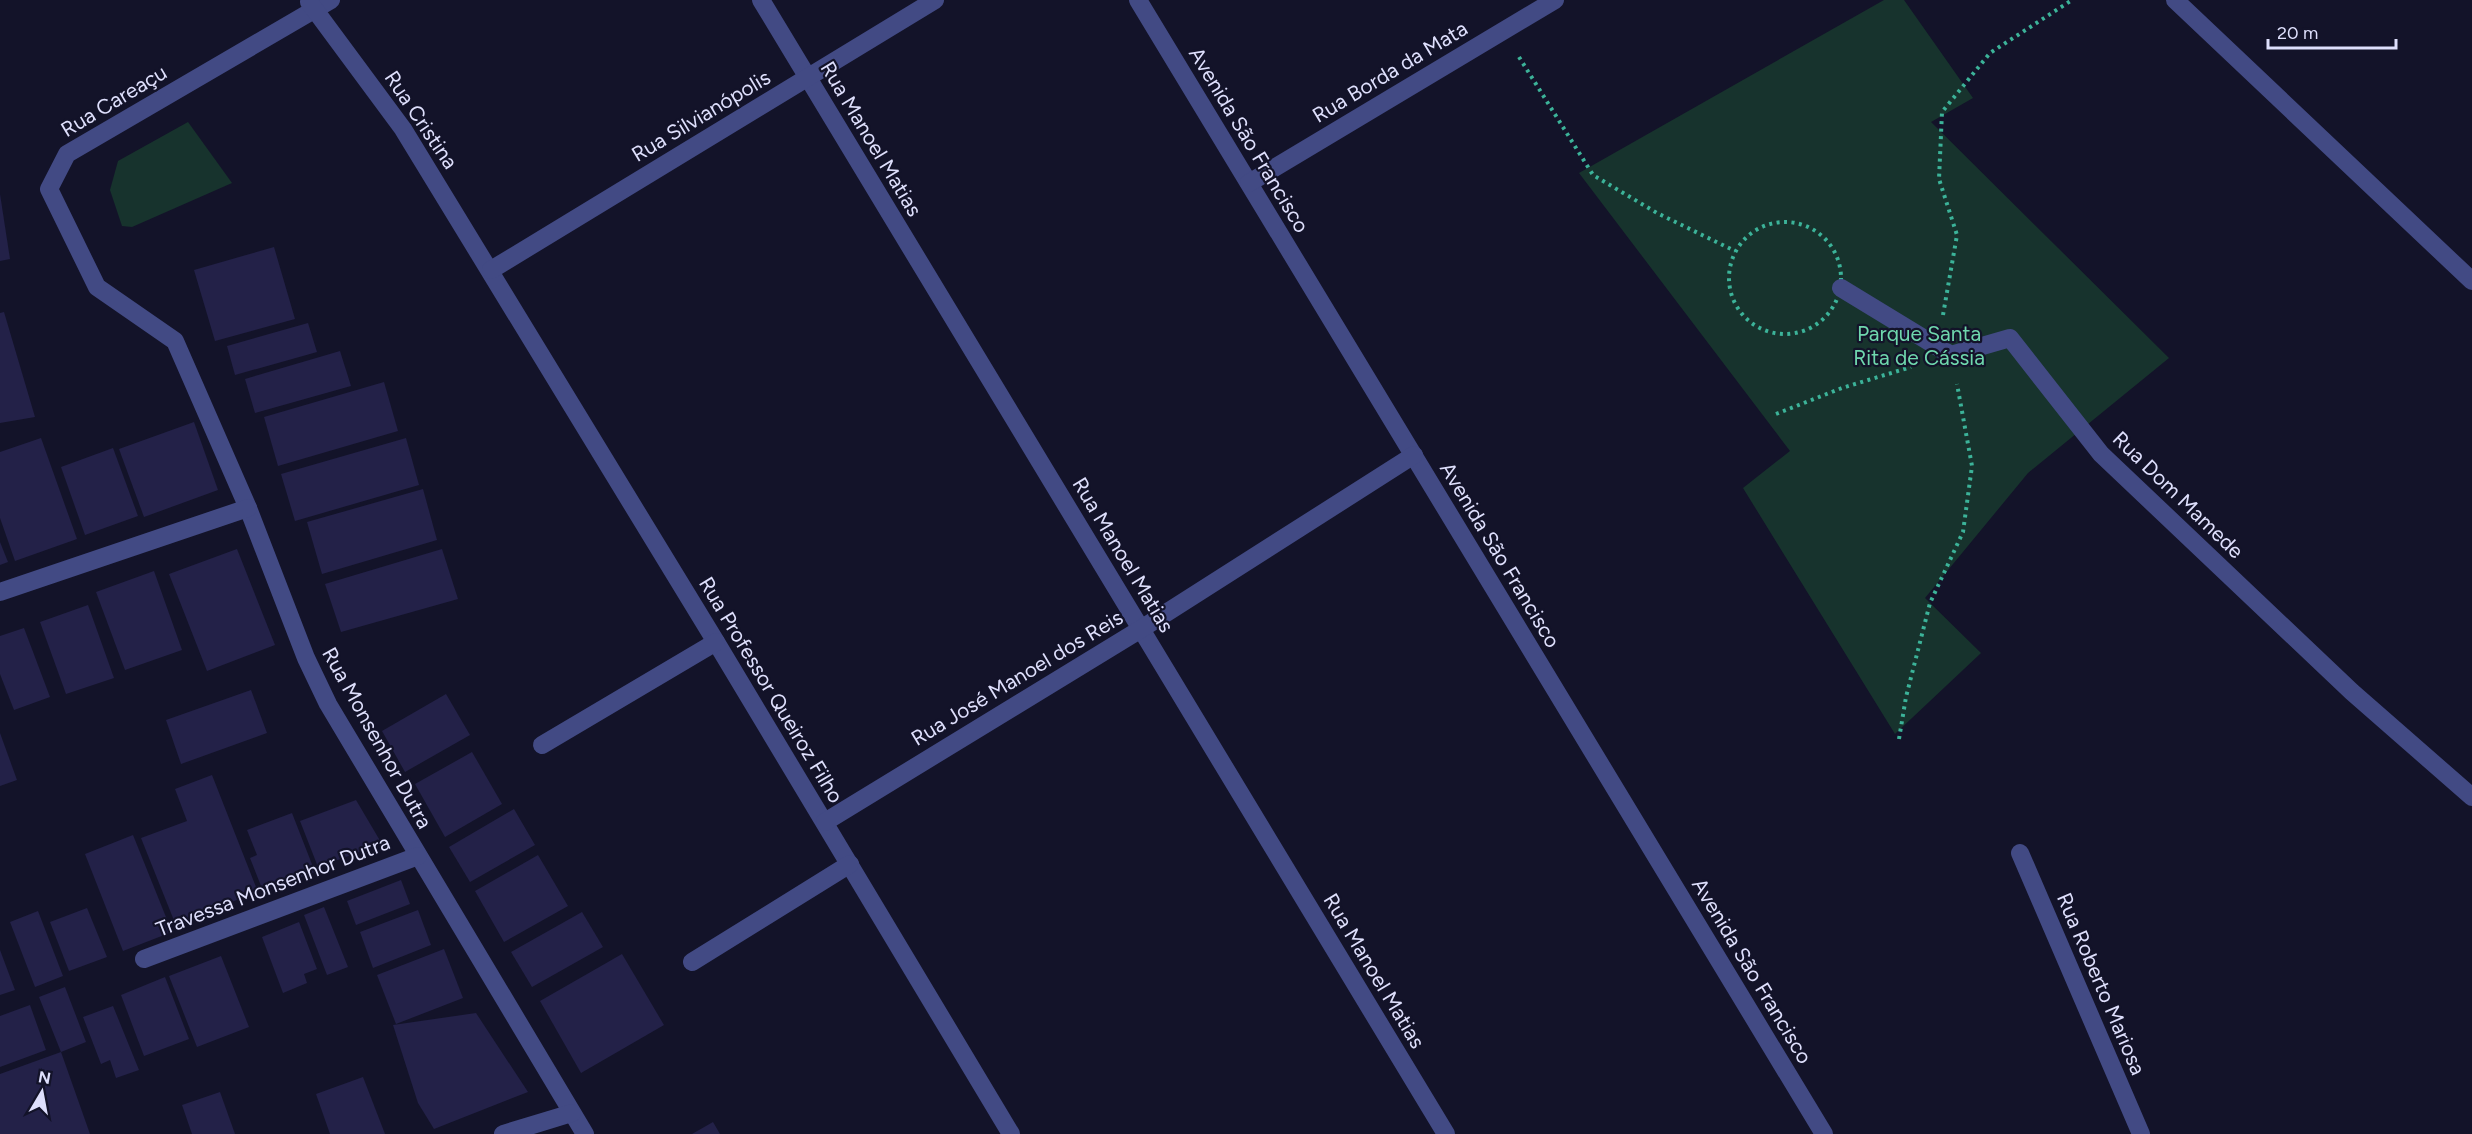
<svg xmlns="http://www.w3.org/2000/svg" width="2472" height="1134" font-family="Figtree,sans-serif">
  <rect width="100%" height="100%" fill="#131329"/>
  <g fill="#17332d">
    <polygon points="1884,0 1904,0 1973,98 1931,122 2169,358 2028,473 1925,598 1981,653 1895,734 1743,488 1790,451 1579,173"/>
    <polygon points="188,122 232,183 132,227 122,226 110,190 118,161"/>
  </g>
  <g fill="#232148">
    <polygon points="0,194 10,259 0,261"/>
    <polygon points="274,247 295,319 215,341 194,270"/>
    <polygon points="4,312 35,417 0,423 0,313"/>
    <polygon points="308,323 317,352 235,375 227,346"/>
    <polygon points="340,351 351,386 255,413 245,379"/>
    <polygon points="384,382 398,431 278,466 264,417"/>
    <polygon points="194,422 218,490 144,517 119,449"/>
    <polygon points="41,438 77,539 15,561 0,518 0,452"/>
    <polygon points="406,438 419,485 295,521 281,474"/>
    <polygon points="113,448 138,516 85,535 61,467"/>
    <polygon points="423,489 437,540 322,574 307,522"/>
    <polygon points="0,542 8,562 0,565"/>
    <polygon points="237,549 275,645 207,671 169,574"/>
    <polygon points="442,549 458,599 341,632 325,584"/>
    <polygon points="154,571 182,650 125,670 96,592"/>
    <polygon points="88,605 114,678 66,694 40,622"/>
    <polygon points="24,628 50,697 14,710 0,674 0,636"/>
    <polygon points="251,690 267,733 181,764 166,720"/>
    <polygon points="446,694 470,735 405,772 382,731"/>
    <polygon points="0,733 17,780 0,786"/>
    <polygon points="472,752 502,804 445,837 415,784"/>
    <polygon points="212,775 258,892 221,906 223,910 177,928 141,838 187,821 175,789"/>
    <polygon points="356,800 382,844 318,867 300,821"/>
    <polygon points="514,809 535,845 470,882 449,847"/>
    <polygon points="292,813 315,872 263,891 250,858 257,855 247,830"/>
    <polygon points="133,835 172,932 123,951 85,854"/>
    <polygon points="538,855 568,906 504,942 475,891"/>
    <polygon points="401,880 410,904 356,925 347,901"/>
    <polygon points="324,907 348,967 327,975 304,915"/>
    <polygon points="87,908 107,957 69,971 50,922"/>
    <polygon points="418,910 431,945 373,968 360,932"/>
    <polygon points="38,911 63,976 35,987 10,922"/>
    <polygon points="582,912 603,947 532,987 511,952"/>
    <polygon points="299,922 317,969 304,974 307,983 283,993 262,937"/>
    <polygon points="444,949 463,998 396,1024 377,975"/>
    <polygon points="0,950 15,990 0,995"/>
    <polygon points="622,954 664,1025 581,1073 540,1001"/>
    <polygon points="221,956 249,1027 197,1047 169,976"/>
    <polygon points="165,977 189,1039 144,1056 121,995"/>
    <polygon points="65,987 86,1042 61,1052 39,997"/>
    <polygon points="30,1005 46,1050 0,1067 0,1016"/>
    <polygon points="113,1006 139,1070 116,1078 110,1060 101,1064 83,1017"/>
    <polygon points="476,1013 528,1092 434,1129 418,1103 393,1025"/>
    <polygon points="61,1052 90,1134 0,1134 0,1074"/>
    <polygon points="363,1077 385,1134 330,1134 316,1094"/>
    <polygon points="220,1092 235,1134 192,1134 182,1105"/>
    <polygon points="713,1122 720,1134 692,1134"/>
  </g>
  <g fill="none" stroke-linecap="round" stroke-linejoin="round">
    <g stroke="#3cb399" stroke-width="4" stroke-dasharray="3 4.5" stroke-linecap="butt">
      <polyline points="1519,57 1593,175 1657,213 1735,251"/>
      <circle cx="1785" cy="278" r="56"/>
      <polyline points="1943,315 1957,235 1939,179 1942,112 1990,53 2072,0"/>
      <polyline points="1776,414 1842,388 1911,367"/>
      <polyline points="1899,739 1906,697 1930,603 1963,532 1972,466 1957,384"/>
    </g>
    <g stroke="#424a84" stroke-width="18">
      <polyline points="331,0 67,154 49,189 97,287 175,341 248,508 306,658 328,704 585,1134"/>
      <polyline points="761,0 1446,1134"/>
      <polyline points="1138,0 1824,1134"/>
      <polyline points="2175,0 2472,281"/>
      <polyline points="309,2 403,129 716,642 1011,1134"/>
      <polyline points="1249,183 1555,0"/>
      <polyline points="491,270 935,0"/>
      <polyline points="1841,288 1951,355 2010,338 2101,454 2352,692 2472,797"/>
      <polyline points="0,592 248,508"/>
      <polyline points="542,745 716,642"/>
      <polyline points="825,822 1141,629 1414,455"/>
      <polyline points="2020,853 2141,1134"/>
      <polyline points="144,959 418,856"/>
      <polyline points="692,962 850,864"/>
      <polyline points="503,1134 572,1113"/>
    </g>
  </g>
  <g text-anchor="middle" stroke-width="4.5" stroke-linejoin="round" paint-order="stroke">
    <g font-size="21" fill="#dedffc" stroke="#131329">
      <text transform="translate(1390 72) rotate(-31)" y="7">Rua Borda da Mata</text>
      <text transform="translate(114 101) rotate(-31)" y="7">Rua Careaçu</text>
      <text transform="translate(701 116) rotate(-31)" y="7">Rua Silvianópolis</text>
      <text transform="translate(421 120) rotate(56)" y="7">Rua Cristina</text>
      <text transform="translate(871 139) rotate(59)" y="7">Rua Manoel Matias</text>
      <text transform="translate(1249 140) rotate(59)" y="7">Avenida São Francisco</text>
      <text transform="translate(2178 495) rotate(44)" y="7">Rua Dom Mamede</text>
      <text transform="translate(1123 555) rotate(59)" y="7">Rua Manoel Matias</text>
      <text transform="translate(1500 555) rotate(59)" y="7">Avenida São Francisco</text>
      <text transform="translate(1017 678) rotate(-31)" y="7">Rua José Manoel dos Reis</text>
      <text transform="translate(771 690) rotate(59)" y="7">Rua Professor Queiroz Filho</text>
      <text transform="translate(377 738) rotate(61)" y="7">Rua Monsenhor Dutra</text>
      <text transform="translate(273 886) rotate(-21)" y="7">Travessa Monsenhor Dutra</text>
      <text transform="translate(1374 971) rotate(59)" y="7">Rua Manoel Matias</text>
      <text transform="translate(1752 971) rotate(59)" y="7">Avenida São Francisco</text>
      <text transform="translate(2101 984) rotate(67)" y="7">Rua Roberto Mariosa</text>
    </g>
    <g font-size="21" fill="#6fd7ad" stroke="#131329">
      <text x="1919" y="341">Parque Santa<tspan x="1919" dy="24">Rita de Cássia</tspan></text>
    </g>
  </g>
  <g transform="translate(42 1092) rotate(10)" stroke="#131329" stroke-width="4.5" paint-order="stroke">
  <path d="M0-4.5L10 22L0 15L-10 22Z" fill="#dedffc"/>
  <text y="-9" font-size="16" font-weight="bold" text-anchor="middle" fill="#dedffc">N</text>
  </g>
  <path d="M2268 39v9h128v-9" fill="none" stroke="#dedffc" stroke-width="3"/>
  <text x="2277" y="39" font-size="18" fill="#dedffc" stroke="#131329" stroke-width="4.5" paint-order="stroke">20 m</text>
</svg>
